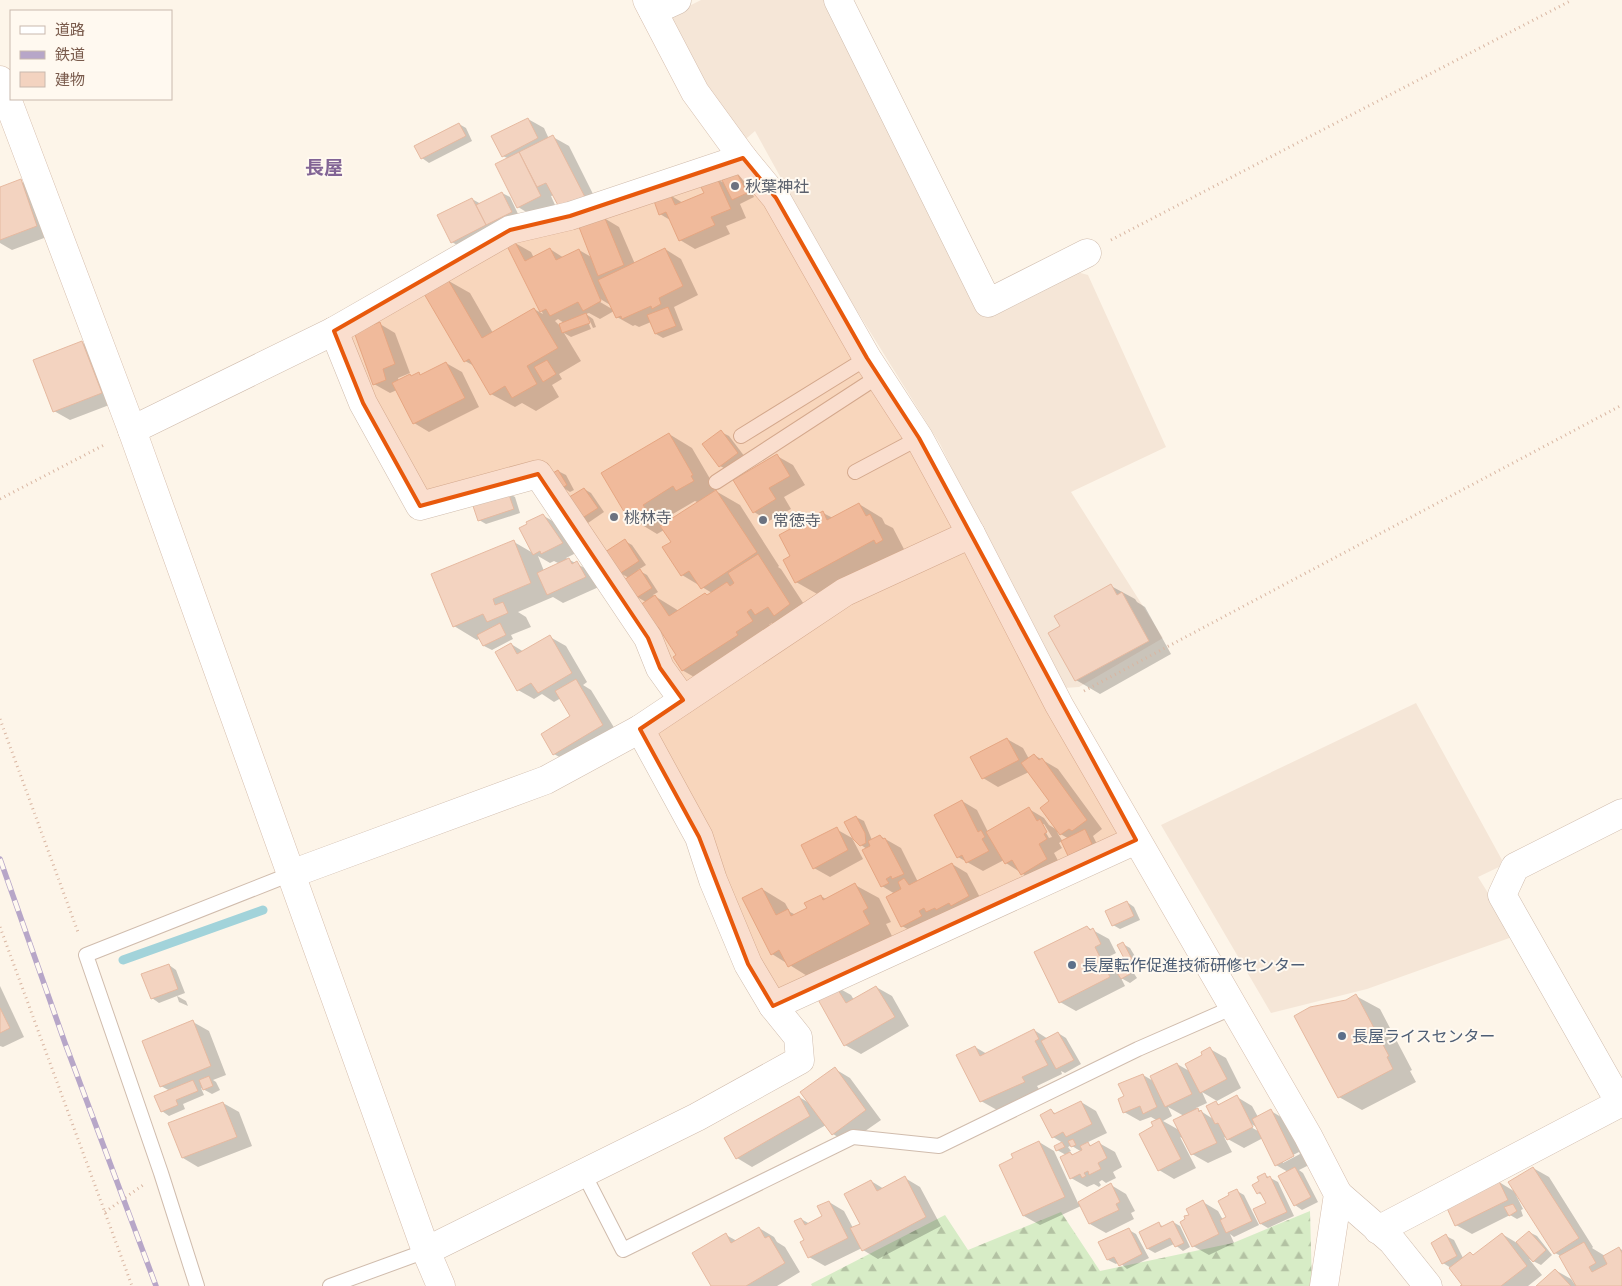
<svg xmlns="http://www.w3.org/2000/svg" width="1622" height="1286" font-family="'Noto Sans','Noto Sans JP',sans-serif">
  <defs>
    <pattern id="forest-firs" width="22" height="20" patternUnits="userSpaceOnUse" patternTransform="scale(1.25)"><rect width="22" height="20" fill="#d7ecc6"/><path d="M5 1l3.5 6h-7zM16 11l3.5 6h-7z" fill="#b3c2a3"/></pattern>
  </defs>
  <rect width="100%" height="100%" fill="#fdf5e9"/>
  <g fill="#f5e6d7">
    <polygon points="701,0 827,0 985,317 1073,271 1088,275 1166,447 1071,492 1163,638 1079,687 1064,688 995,556 940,444 834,274 755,131 740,144 669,21 673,14"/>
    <polygon points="1416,703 1502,860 1499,867 1478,877 1515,936 1367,989 1271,1013 1161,825"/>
  </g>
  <polygon fill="url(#forest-firs)" points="1310,1211 1312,1286 812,1286 811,1284 945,1215 968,1250 1061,1212 1100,1271 1233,1243"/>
  <g fill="#0003" fill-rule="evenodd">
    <polygon points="528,119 544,128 549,139 553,137 569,146 599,206 554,195 551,196 555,205 533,216 518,207 509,159 503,156"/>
    <polygon points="459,124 466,128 472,141 429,163 422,158"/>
    <polygon points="737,174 745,178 754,197 740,204 746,218 726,226 730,234 695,249 680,240 670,220 660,214 670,195 683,203 705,193 717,179 726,184"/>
    <polygon points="20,181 36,190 52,235 12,250 0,243 0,188"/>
    <polygon points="502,193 510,197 519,216 467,251 452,242 472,199 481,204"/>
    <path d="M604 218 619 227 635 264 665 249 681 259 698 295 674 307 683 330 663 338 656 334 651 322 639 327 635 325 633 326 617 317 614 311 600 319 589 313 586 314 593 319 596 327 593 328 589 319H587L591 329 571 337 564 333 581 361 559 374 562 379 552 385 559 397 536 411 522 403 515 407 491 394 476 367 465 361 447 280 470 293 493 333 534 309 543 314 509 246 515 243 531 252 534 258 550 249 564 258 579 250 593 258ZM597 297 612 306V309L595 299ZM558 319 564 323 559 325 555 321Z"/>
    <polygon points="380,324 395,333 410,373 398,378 399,381 418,374 422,376 446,363 462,372 479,407 429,432 414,423 397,390 390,393 374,384"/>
    <polygon points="81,342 97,351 117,402 70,420 54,411"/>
    <polygon points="721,432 729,436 745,457 728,470 720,466"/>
    <path d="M669 434 692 448 716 489 714 490 740 505 779 566 778 567 781 569 813 618 779 628 772 623 769 625 776 635 706 684 682 670 678 656 661 630 656 627 646 602 637 597 629 578 620 573 625 541 632 545 646 565 638 570 647 575 658 592 653 595 679 611 712 593 682 575 672 542 664 530 657 534 634 520 627 514ZM695 501 699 503 668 522 666 518Z"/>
    <polygon points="777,456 793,465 805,485 784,497 791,509 769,521 754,512"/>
    <polygon points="558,471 566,475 574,490 570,492 562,487"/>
    <polygon points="584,489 591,493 604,512 588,523 580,519"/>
    <polygon points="508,493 515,497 520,513 486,524 479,520"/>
    <polygon points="859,504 882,518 885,524 893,528 906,553 819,595 796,582 792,557 823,513 833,518"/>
    <path d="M542 515 558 524 578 552 566 558 592 572 601 586 563 603 553 597 518 612 526 617 531 627 511 635 513 639 492 650 484 646 481 638 477 640 454 626 514 542 533 553ZM538 556 550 563 554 561 560 564 544 571Z"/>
    <polygon points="1111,586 1135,599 1137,602 1145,607 1171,654 1100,694 1076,680 1050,633 1061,627"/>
    <polygon points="550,637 566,646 587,682 583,685 591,690 618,734 570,763 554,754 572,716 561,698 554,702 542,694 534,699 518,690 511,644 524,652"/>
    <path d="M1007 739 1023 748 1029 759 1034 755 1058 769 1102 829 1093 836 1099 848 1077 859 1069 855 1062 841 1059 843 1062 848 1054 853 1062 868 1037 883 1006 863 1004 860 983 871 958 857 962 801 977 810 988 832 1029 809 1044 818 1049 825 1059 831 1051 801 1029 772 998 787 983 778ZM1041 824H1044L1052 837 1049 838ZM1057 832 1064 836 1069 839 1063 842Z"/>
    <polygon points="856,817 864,821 872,840 880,836 901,848 918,882 952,864 967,873 984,905 918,935 902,926 895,894 882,886 867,849 861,845"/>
    <polygon points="836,829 852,838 863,859 830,877 814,868"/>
    <polygon points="855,885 879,898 891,922 886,924 893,938 812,979 772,954 762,889 785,903 790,912 796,915 808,909 821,896 827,900"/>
    <polygon points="1127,902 1134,907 1140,920 1120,929 1113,925"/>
    <polygon points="1087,927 1109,939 1116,953 1110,956 1118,971 1126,968 1133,972 1137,978 1130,983 1121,978 1125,986 1076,1011 1060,1002"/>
    <polygon points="1123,944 1130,948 1139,963 1134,966 1127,961"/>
    <polygon points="169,965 176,970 185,993 177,996 186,1001 188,1006 179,1002 177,996 159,1003 152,998"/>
    <polygon points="0,986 24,1037 3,1047 0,1046"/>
    <polygon points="835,986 851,995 854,1000 876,987 892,996 909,1026 861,1054 845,1045"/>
    <polygon points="1356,996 1380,1009 1412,1070 1410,1071 1416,1082 1362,1110 1339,1097 1346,1001"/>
    <polygon points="193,1022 209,1031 226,1075 213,1080 216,1082 220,1090 212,1094 201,1088 204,1095 183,1104 185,1109 169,1116 162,1111 170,1091 161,1086"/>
    <polygon points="1034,1030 1048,1039 1058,1033 1066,1038 1081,1064 1065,1073 1061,1071 1062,1074 1037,1086 1040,1091 997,1110 981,1101 975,1047 987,1054"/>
    <path d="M1210 1049 1226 1058 1241 1088 1217 1101 1202 1092 1207 1103 1196 1108 1213 1119 1216 1103 1220 1105 1237 1097 1252 1106 1258 1117 1271 1111 1286 1120 1309 1165 1299 1170 1303 1173 1318 1202 1302 1210 1295 1205 1288 1172 1276 1165 1263 1138 1244 1148 1224 1137 1232 1152 1208 1163 1192 1154 1186 1140 1180 1137 1196 1168 1174 1179 1159 1170 1155 1127 1158 1121 1151 1117 1140 1121 1124 1112 1125 1097 1143 1075 1155 1082 1177 1064 1191 1072ZM1168 1107 1184 1116 1179 1130 1163 1121 1172 1116ZM1248 1122 1258 1128V1131L1247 1125ZM1299 1152 1300 1154 1283 1163V1160Z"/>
    <polygon points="835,1069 850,1078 881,1120 848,1143 833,1134 826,1125 752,1167 737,1158 799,1097 811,1104"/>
    <path d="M1081 1102 1096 1111 1107 1133 1086 1143 1092 1146 1099 1143 1115 1152 1122 1167 1113 1172 1116 1178 1106 1183 1102 1180 1099 1182 1101 1185 1099 1187 1094 1184 1087 1187 1071 1178 1061 1158 1066 1155 1057 1150 1056 1147 1063 1143 1053 1137 1051 1111 1057 1114ZM1072 1145V1146L1082 1152 1074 1155 1069 1152 1071 1151 1068 1147Z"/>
    <polygon points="223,1103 239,1112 252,1146 198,1167 183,1158"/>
    <polygon points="1039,1142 1054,1151 1078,1203 1111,1185 1126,1194 1135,1211 1131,1213 1134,1219 1106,1233 1090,1224 1081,1206 1040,1225 1024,1216 1001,1165 1015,1159"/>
    <polygon points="1533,1168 1549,1177 1593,1247 1592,1248 1605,1256 1619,1248 1622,1250 1622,1286 1538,1286 1555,1270 1571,1279 1575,1285 1561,1256 1555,1253 1518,1194 1516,1195 1523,1209 1521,1210 1523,1216 1517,1219 1510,1215 1472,1234 1456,1225 1499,1182 1517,1193"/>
    <polygon points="1265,1175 1278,1182 1294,1216 1268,1228 1261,1224 1255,1210 1267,1204 1264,1196 1258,1193"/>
    <polygon points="905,1178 920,1187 941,1226 878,1259 863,1250 862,1248 825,1266 809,1257 801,1219 810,1224 824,1217 829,1202 844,1211 853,1228 861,1224 871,1181 884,1189"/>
    <polygon points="1237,1191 1244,1195 1259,1225 1234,1237 1230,1234 1234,1243 1209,1255 1193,1246 1191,1215 1203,1202 1218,1211 1223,1220 1228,1217"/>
    <polygon points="1173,1222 1180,1226 1190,1247 1183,1251 1174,1244 1155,1253 1148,1249 1140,1233 1159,1224 1164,1227"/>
    <polygon points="759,1228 774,1237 777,1242 785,1247 800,1272 777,1286 713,1286 726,1235 737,1241"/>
    <polygon points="1129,1230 1136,1234 1149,1258 1127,1269 1119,1262 1116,1264 1108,1260 1100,1242"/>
    <polygon points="1529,1232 1537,1236 1552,1255 1541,1265 1529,1259 1542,1275 1528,1286 1462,1286 1463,1285 1451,1268 1443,1263 1446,1236 1454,1240 1463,1258 1470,1253 1474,1255 1502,1234 1517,1243"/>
  </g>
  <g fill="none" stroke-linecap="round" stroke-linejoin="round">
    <polyline stroke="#a2d3da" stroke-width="9" points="123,960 263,910"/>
  </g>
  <g fill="#f3d3c0" stroke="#e6b9a0">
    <polygon points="528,118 538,138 502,157 491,136"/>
    <polygon points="459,123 466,136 421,159 414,146"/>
    <polygon points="553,135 585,197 560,209 546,183 537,187 519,152"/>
    <polygon points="519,152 541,196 517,208 495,164"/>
    <polygon points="737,173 747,193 732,200 722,180"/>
    <polygon points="717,178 731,209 711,217 715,225 679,241 666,212 659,215 654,201 670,194 675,205 704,193 700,185"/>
    <polygon points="21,179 37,226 0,240 0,187"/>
    <polygon points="502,192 512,212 486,225 476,205"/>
    <polygon points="472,198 486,225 451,243 437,215"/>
    <polygon points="604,216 624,265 598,276 579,227"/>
    <polygon points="515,242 525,261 550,248 556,260 579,249 601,301 583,311 578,302 550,316 546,309 540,312 507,246"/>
    <polygon points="665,248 683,286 659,298 661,304 652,309 651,306 622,319 621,316 616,318 598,280"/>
    <polygon points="447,278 482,338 534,308 558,348 527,366 537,384 512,398 505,386 490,395 469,359 464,362 423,292"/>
    <polygon points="668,307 676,326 655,334 647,315"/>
    <polygon points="586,313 590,323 562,333 559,324"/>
    <polygon points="380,322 395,364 383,369 386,380 373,385 354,332"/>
    <polygon points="82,341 102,393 53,412 33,360"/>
    <polygon points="547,360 556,374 543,382 534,367"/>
    <polygon points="446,362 465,398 413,424 392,383 410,374 411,376 419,372 420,375"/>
    <polygon points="721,430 738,453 719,467 702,444"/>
    <polygon points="669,433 693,475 691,476 694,481 676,491 673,486 643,505 648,512 633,521 628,513 626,515 601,473"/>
    <polygon points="777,454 790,476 769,488 776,499 753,513 733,480"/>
    <polygon points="558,470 567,485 562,488 553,473"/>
    <polygon points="584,488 598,508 579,520 566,499"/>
    <polygon points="716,490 757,552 701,589 689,571 681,576 662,547 671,542 660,526"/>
    <polygon points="508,492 514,509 478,521 472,503"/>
    <polygon points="859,503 866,516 870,514 883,540 876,544 874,540 795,583 783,560 790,556 779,535 823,511 827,520"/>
    <polygon points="543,514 563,543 541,554 540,551 533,555 519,528 527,524 526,522"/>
    <polygon points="625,539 639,561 619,574 605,552"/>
    <polygon points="514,540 531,583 493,599 495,605 503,602 508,613 487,622 483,614 453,627 431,574"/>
    <polygon points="758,554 790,604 774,616 768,607 755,615 751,609 747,612 753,621 736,632 738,635 682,671 673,657 676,655 658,627 655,628 640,605 655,595 669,616 705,593 707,595 727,582 730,586 734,583 728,573"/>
    <polygon points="569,558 572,564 577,561 586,577 547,595 537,573"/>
    <polygon points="640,569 652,588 636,598 624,580"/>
    <polygon points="1111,584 1117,595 1122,592 1149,641 1075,681 1048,633 1060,626 1054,616"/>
    <polygon points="500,623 506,635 483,646 477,635"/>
    <polygon points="550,635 572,673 538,693 531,683 517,691 495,652 511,643 517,654"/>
    <polygon points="576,679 603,725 553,755 541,734 570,716 555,691"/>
    <polygon points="1007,738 1019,760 982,779 970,757"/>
    <polygon points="1034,754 1039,760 1042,758 1087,820 1072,831 1069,829 1060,835 1040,808 1049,801 1021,763"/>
    <polygon points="962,800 978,832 981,830 985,837 982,839 989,851 966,863 962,855 957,858 934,815"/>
    <polygon points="1029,807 1037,821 1040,819 1047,832 1044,834 1047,839 1039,844 1047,859 1021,875 1012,860 1005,864 986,832"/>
    <polygon points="856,816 865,833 866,843 860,846 853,839 844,822"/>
    <polygon points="837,827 848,850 813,869 801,845"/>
    <polygon points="1085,829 1092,844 1068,856 1061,841"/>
    <polygon points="880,835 883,839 885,838 904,874 892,879 891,876 886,879 889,883 881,887 862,850 870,846 868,841"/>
    <polygon points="952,863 969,896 951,906 949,903 936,910 935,908 926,912 924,908 919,911 922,916 901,927 886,897 901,889 898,882 904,878 909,885"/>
    <polygon points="855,883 868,908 863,911 870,924 788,967 779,950 771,955 742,898 762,888 776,915 788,909 791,916 807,908 804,903 821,895 823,900"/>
    <polygon points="1127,901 1134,916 1112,926 1105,911"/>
    <polygon points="1087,926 1090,930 1093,928 1101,944 1095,947 1110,977 1059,1003 1034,952"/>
    <polygon points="1123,942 1132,959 1126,962 1117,945"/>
    <polygon points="169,964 178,989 151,999 141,974"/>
    <polygon points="1126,966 1130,974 1121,979 1116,971"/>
    <polygon points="835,985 846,1003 876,986 895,1017 844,1046 816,996"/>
    <polygon points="1356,994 1389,1056 1387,1057 1393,1069 1338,1098 1294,1016 1310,1007 1346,1000"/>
    <polygon points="0,1008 10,1028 0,1033"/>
    <polygon points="193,1020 211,1066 160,1087 142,1041"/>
    <polygon points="1034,1029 1039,1039 1035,1041 1048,1065 1022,1077 1025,1082 980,1102 956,1055 975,1046 980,1056"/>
    <polygon points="1058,1032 1074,1060 1056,1069 1041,1041"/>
    <polygon points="1210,1047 1227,1079 1200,1093 1185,1064 1202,1055 1201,1052"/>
    <polygon points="1177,1063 1192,1094 1165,1107 1150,1076"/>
    <polygon points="835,1067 866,1110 832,1135 800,1092"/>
    <polygon points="1143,1074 1157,1107 1143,1114 1140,1106 1123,1113 1118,1099 1124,1096 1118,1084"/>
    <polygon points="209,1076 213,1086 203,1090 199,1080"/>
    <polygon points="193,1080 198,1091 176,1100 178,1105 161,1112 154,1096"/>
    <polygon points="1237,1095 1253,1127 1227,1140 1218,1123 1215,1124 1206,1106 1216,1101 1218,1105"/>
    <polygon points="799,1096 810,1116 736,1159 724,1138"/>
    <polygon points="1081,1101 1092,1124 1066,1137 1063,1132 1052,1138 1040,1115 1051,1109 1054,1114"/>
    <polygon points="223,1102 237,1137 182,1158 168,1123"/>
    <polygon points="1198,1108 1199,1112 1201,1110 1217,1143 1191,1155 1173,1120"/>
    <polygon points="1271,1109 1294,1156 1275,1166 1252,1119"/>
    <polygon points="1160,1118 1181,1159 1158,1171 1139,1134 1153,1126 1151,1122"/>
    <polygon points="1073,1139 1076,1145 1071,1147 1068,1141"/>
    <polygon points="1039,1141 1065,1197 1023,1216 999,1165 1013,1158 1011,1154"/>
    <polygon points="1099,1141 1107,1158 1098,1163 1101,1169 1089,1175 1088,1171 1084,1173 1086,1176 1082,1178 1080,1174 1070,1179 1060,1157 1070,1152 1072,1155 1082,1150 1080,1146 1088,1142 1090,1146"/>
    <polygon points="1062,1142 1065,1147 1056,1151 1054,1146"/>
    <polygon points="1295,1167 1311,1197 1294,1206 1278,1176"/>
    <polygon points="1533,1167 1579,1238 1554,1254 1508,1182"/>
    <polygon points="1265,1173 1267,1178 1270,1176 1287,1212 1260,1224 1253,1209 1266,1203 1260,1192 1257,1194 1252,1185 1259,1181 1257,1177"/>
    <polygon points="905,1176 926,1217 862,1251 850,1228 860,1224 844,1194 871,1180 877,1191"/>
    <polygon points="1499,1181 1508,1200 1455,1226 1446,1206"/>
    <polygon points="1111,1183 1120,1202 1116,1204 1119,1210 1089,1224 1078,1202"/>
    <polygon points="1237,1189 1252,1221 1226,1233 1220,1220 1226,1217 1218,1201 1229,1195 1228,1193"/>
    <polygon points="1203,1200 1219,1234 1192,1247 1180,1222 1185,1219 1184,1216 1189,1215 1186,1209"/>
    <polygon points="829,1201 848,1238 808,1258 800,1242 804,1240 794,1221 801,1218 805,1225 822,1216 817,1206"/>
    <polygon points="1513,1204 1517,1211 1509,1216 1504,1207"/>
    <polygon points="1173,1221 1184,1243 1175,1247 1170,1238 1147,1249 1139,1232 1159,1222 1161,1227"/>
    <polygon points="759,1227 765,1238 769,1236 785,1263 746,1286 711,1286 692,1253 726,1233 731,1243"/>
    <polygon points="1129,1228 1142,1254 1119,1266 1114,1257 1107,1260 1098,1242"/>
    <polygon points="1529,1231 1546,1250 1533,1262 1516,1242"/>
    <polygon points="1502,1233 1527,1266 1501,1286 1460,1286 1462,1285 1449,1268 1470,1252 1473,1255"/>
    <polygon points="1446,1234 1457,1256 1442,1264 1431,1243"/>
    <polygon points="1584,1242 1596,1263 1589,1267 1592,1272 1607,1264 1603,1256 1619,1247 1622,1253 1622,1286 1576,1286 1559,1256"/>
    <polygon points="1555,1269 1571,1286 1536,1286"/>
  </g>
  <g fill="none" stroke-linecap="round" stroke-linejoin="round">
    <g stroke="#d0bcad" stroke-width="16">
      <g id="lane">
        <polyline points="741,436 867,358"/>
        <polyline points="855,472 919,438"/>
        <polyline points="716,482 879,376"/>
        <polyline points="584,1174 623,1250 853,1137 939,1146 1138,1049 1234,1007"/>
        <polyline points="197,1286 161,1173 86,955 291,874"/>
        <polyline points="330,1286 426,1251"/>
      </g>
    </g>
    <g stroke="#d0bcad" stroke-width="29">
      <g id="street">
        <polyline points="838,0 988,303 1087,253"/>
        <polyline points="653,11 677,0"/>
        <polyline points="334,331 363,403 420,506 538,474 648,638 660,668 683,700"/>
        <polyline points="132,430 334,331 510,230 570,216 743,158"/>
        <polyline points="291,874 546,780 640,729 845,592 971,534"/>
        <polyline points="773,1006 1136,840"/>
        <polyline points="1620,1103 1502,895 1515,867 1622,813"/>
        <polyline points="1338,1194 1392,1241 1428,1286"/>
        <polyline points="1378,1230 1622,1102"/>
        <polyline points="426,1251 697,1117 800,1060 798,1037 773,1006 748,964 713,880 699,837 640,729"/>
      </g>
    </g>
    <g stroke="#d6bead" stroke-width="29">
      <g id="secondary">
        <polyline points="647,0 695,92 743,158 776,198 867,358 919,438 971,534 1059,705 1308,1136 1338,1194 1324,1286"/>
        <polyline points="0,80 132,430 426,1251 441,1286"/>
      </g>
    </g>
    <g stroke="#d9b6a2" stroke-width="3" stroke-dasharray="1 4" stroke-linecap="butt">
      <polyline points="1111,240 1572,0"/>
      <polyline points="0,499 106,444"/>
      <polyline points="1084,691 1622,405"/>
      <polyline points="0,719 79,935"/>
      <polyline points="0,927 132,1286"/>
      <polyline points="105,1212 143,1185"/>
    </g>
    <use href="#lane" stroke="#fff" stroke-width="14"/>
    <use href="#street" stroke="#fff" stroke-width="28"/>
    <use href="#secondary" stroke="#fff" stroke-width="28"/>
    <g stroke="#b7a6c8" stroke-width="5.5">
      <polyline id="rail" points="0,859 65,1043 156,1286"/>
    </g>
    <use href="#rail" stroke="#fff9f0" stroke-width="4" stroke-dasharray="11" stroke-linecap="butt"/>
  </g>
  <path fill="#e8590c" fill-opacity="0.2" stroke="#e8590c" stroke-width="4" stroke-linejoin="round" d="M743 158 776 198 867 358 919 438 1136 840 773 1006 748 964 699 837 640 729 683 700 660 668 648 638 538 474 420 506 363 403 334 331 510 230 570 216Z"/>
  <g fill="#6b7280" stroke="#fff9f0" stroke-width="2">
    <circle cx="735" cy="186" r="5"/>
    <circle cx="614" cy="517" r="5"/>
    <circle cx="763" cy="520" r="5"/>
  </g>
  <g fill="#5c6f8a" stroke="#fff9f0" stroke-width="2">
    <circle cx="1072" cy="965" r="5"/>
    <circle cx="1342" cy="1036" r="5"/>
  </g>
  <g text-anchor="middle" stroke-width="4" stroke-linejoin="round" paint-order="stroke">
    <g font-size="16" fill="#5b616d" stroke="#fff9f0" text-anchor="start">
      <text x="745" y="192">秋葉神社</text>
      <text x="624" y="523">桃林寺</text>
      <text x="773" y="526">常徳寺</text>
    </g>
    <g font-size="16" fill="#4e5e75" stroke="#fff9f0" text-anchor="start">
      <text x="1082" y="971">長屋転作促進技術研修センター</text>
      <text x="1352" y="1042">長屋ライスセンター</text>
    </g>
    <g font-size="19" font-weight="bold" fill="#826495" stroke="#fff9f0">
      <text x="324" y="174">長屋</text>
    </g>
  </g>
  <rect x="10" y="10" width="162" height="90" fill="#fff9f0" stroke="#c9b9ae"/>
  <rect x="20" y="26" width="25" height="8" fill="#ffffff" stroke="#c9b9ae"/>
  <text x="55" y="35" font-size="15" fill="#795a4b">道路</text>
  <rect x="20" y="51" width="25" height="8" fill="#b7a6c8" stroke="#c9b9ae"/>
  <text x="55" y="60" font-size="15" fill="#795a4b">鉄道</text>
  <rect x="20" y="72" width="25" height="15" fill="#f3d3c0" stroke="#c9b9ae"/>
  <text x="55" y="85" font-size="15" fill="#795a4b">建物</text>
</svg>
